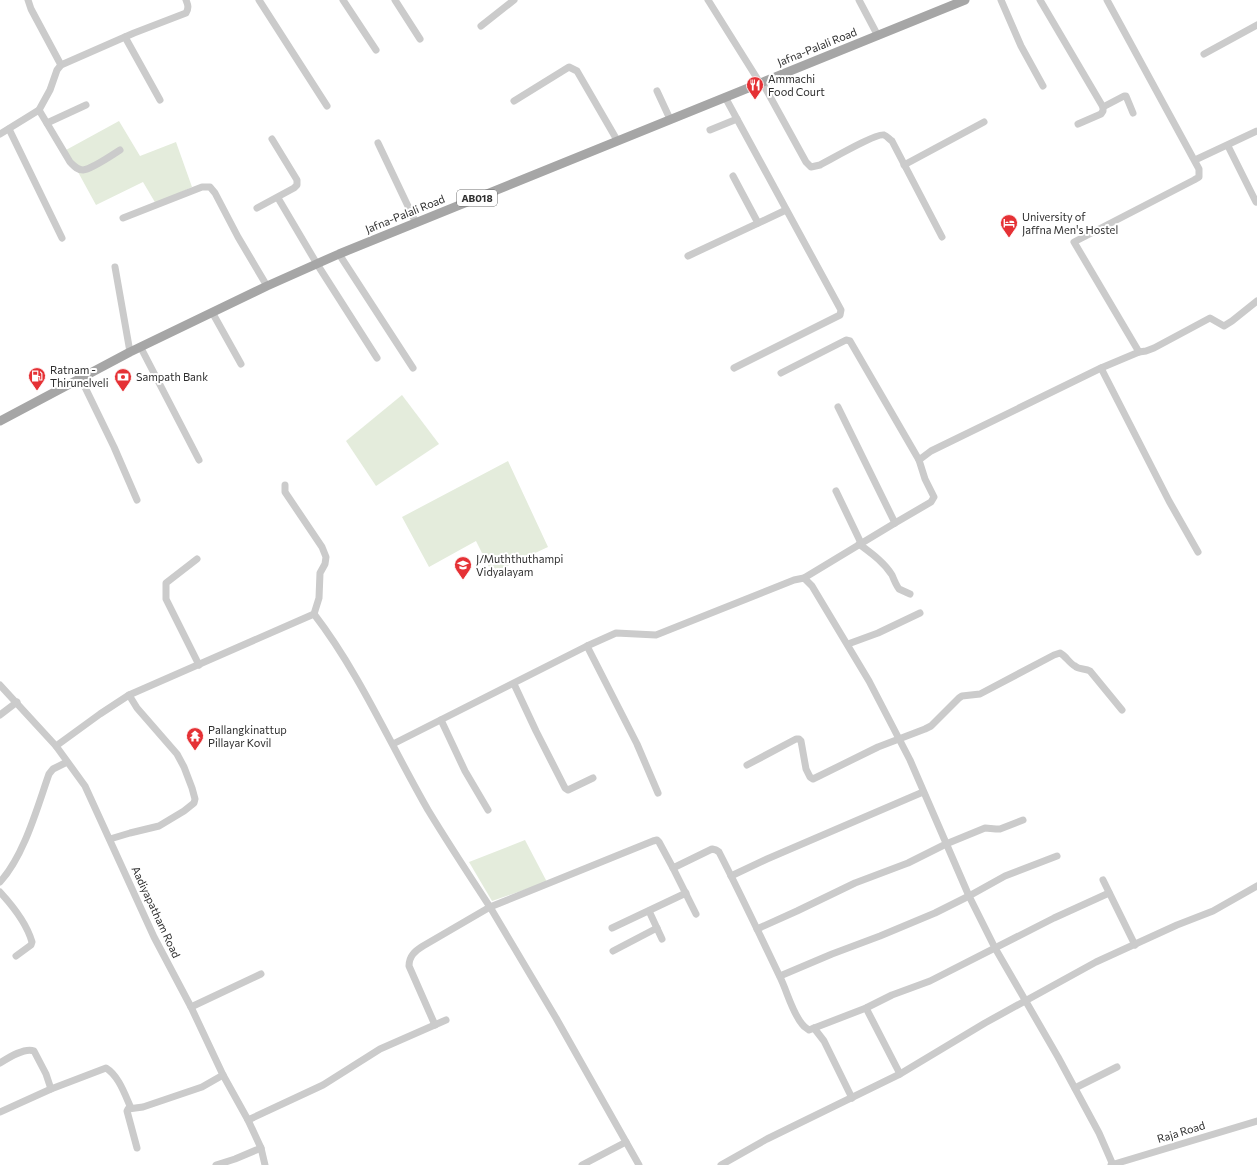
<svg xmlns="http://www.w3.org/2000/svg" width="1257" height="1165" font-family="Commissioner,sans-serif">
  <rect width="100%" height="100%" fill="#fff"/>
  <g fill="#e4ecdc">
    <polygon points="119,121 140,156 176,142 192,187 156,204 143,182 96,205 66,150"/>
    <polygon points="402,395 439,444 376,486 346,441"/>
    <polygon points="508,461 548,547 492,573 476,541 429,567 402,517"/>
    <polygon points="525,840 547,882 492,901 469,862"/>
  </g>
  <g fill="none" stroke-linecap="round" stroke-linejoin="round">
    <g stroke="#cbcbcb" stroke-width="7">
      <polyline points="28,0 31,9 61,65"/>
      <polyline points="259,0 327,106"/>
      <polyline points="343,0 376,50"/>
      <polyline points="395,0 420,39"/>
      <polyline points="708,0 760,83"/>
      <polyline points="859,0 878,36"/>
      <polyline points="1001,0 1021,46 1043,86"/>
      <polyline points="1040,0 1103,107 1103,111 1101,114 1078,124"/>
      <polyline points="1107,0 1199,169 1199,177 1194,180 1074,242 1139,352"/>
      <polyline points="481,26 514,0"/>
      <polyline points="125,37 160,100"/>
      <polyline points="1204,54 1257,25"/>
      <path d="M762 82 806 162 811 167 820 165C830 160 876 133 884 135 887 136 889 139 892 141L942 237"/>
      <polyline points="657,91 670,119"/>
      <polyline points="725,97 841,310 840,315 734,368"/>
      <polyline points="514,101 569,67 577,71 617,140"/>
      <polyline points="1103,107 1124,96 1126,96 1133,113"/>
      <path d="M39 110 70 162C74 166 77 170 83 170 92 169 112 155 120 150"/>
      <polyline points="47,123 86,105"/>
      <polyline points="9,129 62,238"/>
      <polyline points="710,130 737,119"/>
      <path d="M0 134 39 110 50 90 57 70 61 65 134 33 186 13C189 8 188 5 186 0"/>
      <polyline points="378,143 416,223"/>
      <polyline points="1228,146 1256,202"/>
      <polyline points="1195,160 1257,131"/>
      <polyline points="904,165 984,122"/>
      <polyline points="733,176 758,223"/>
      <polyline points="278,198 317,264 377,358"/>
      <polyline points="257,208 294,188 297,185 297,180 272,139"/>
      <polyline points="123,218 202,187 210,187 215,193 238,237 267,286"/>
      <polyline points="339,254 413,368"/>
      <polyline points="688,256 786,210"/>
      <polyline points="115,267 130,352"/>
      <polyline points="212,312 241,364"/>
      <polyline points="141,348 199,460"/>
      <polyline points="1101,368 1169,501 1198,552"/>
      <polyline points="781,373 846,340 850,341 919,460"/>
      <polyline points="81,379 114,447 137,500"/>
      <polyline points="838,407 895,523"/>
      <polyline points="285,485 285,492 322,547 326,557 325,564 320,573 319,598 314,614"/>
      <polyline points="836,491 861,543"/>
      <path d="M859 544C871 553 884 562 892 575 894 580 896 585 899 589L910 594"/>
      <polyline points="197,559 166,583 166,599 199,665"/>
      <polyline points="804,578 895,523 931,502 934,497 925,479 919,460 931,451 1101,368 1139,352 1146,351 1154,348 1210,318 1224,326 1232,321 1257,301"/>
      <polyline points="848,644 878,633 920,613"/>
      <polyline points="587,646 637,744 658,793"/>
      <polyline points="514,684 536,731 565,788 568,790 593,778"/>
      <polyline points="0,685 56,746 85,786 154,937 191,1007 223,1075 248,1120 261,1148 265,1165"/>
      <polyline points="0,715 17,702"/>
      <polyline points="441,720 465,771 488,810"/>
      <polyline points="393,744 587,646 616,633 656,635 794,580 804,578 812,586 869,681 910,760 969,896 995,948 1058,1057 1099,1133 1113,1165"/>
      <path d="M56 746 100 714 129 695 314 614C360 674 390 744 428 810 448 843 469 875 490 907L423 946C415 951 409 956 409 966L435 1025"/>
      <path d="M747 765 796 739H799L801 741 806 769 810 777 813 779 878 747 925 729 931 726 959 698 962 696 980 694 1054 655 1060 653C1066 656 1069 663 1075 666 1079 670 1085 668 1090 671L1122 710"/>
      <polyline points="110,839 130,833 159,826 184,811 194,803 195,799 192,788 184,767 177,754 137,708 129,695"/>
      <polyline points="673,868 696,914"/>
      <polyline points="731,876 767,859 923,792"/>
      <polyline points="1103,880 1135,945"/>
      <path d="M0 882C24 856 37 808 49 774L53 769 67 762"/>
      <path d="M0 892C12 905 27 924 32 942L31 945 16 956"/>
      <polyline points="649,911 662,939"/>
      <polyline points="612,928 686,893"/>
      <polyline points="757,929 797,911 855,883 908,863 946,844 985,828 996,829 1000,829 1023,820"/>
      <polyline points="613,951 657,928"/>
      <polyline points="780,976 832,954 880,936 935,913 969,896 1005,876 1057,856"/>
      <polyline points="191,1007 261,974"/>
      <polyline points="866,1008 900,1074"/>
      <polyline points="814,1028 824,1041 852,1098"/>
      <path d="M0 1063C8 1058 25 1047 34 1051L46 1074 51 1089"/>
      <polyline points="1075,1088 1117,1067"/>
      <path d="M0 1112 51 1089 106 1068C119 1076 125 1095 131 1108"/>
      <polyline points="248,1120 323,1085 380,1049 446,1020"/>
      <polyline points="137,1148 127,1111 128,1109 143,1107 202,1087 223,1075"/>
      <polyline points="216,1165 235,1159 261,1148"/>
      <polyline points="582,1165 626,1142"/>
      <path d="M639 1165 556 1018 490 907 653 841 657 840 659 842 673 868 712 849 716 850 719 852C740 893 760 935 780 977 787 991 792 1012 802 1024 804 1027 806 1028 809 1030L866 1008 892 995 930 981 1054 918 1109 893"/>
      <polyline points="721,1165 767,1139 900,1074 985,1023 1096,962 1177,925 1213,911 1257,886"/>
      <polyline points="1111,1165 1257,1121"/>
    </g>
    <polyline stroke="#a6a6a6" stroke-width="9" points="0,421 130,352 267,286 339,254 965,0"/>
  </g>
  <defs>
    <g id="restaurant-pin" transform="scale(0.9)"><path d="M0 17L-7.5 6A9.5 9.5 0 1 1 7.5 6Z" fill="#e53135" stroke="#fff"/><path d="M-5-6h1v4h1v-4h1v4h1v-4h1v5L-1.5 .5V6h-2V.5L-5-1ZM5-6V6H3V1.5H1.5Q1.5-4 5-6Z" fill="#fff"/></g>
    <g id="hotel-pin" transform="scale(0.9)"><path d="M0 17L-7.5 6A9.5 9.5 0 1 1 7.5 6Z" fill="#e53135" stroke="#fff"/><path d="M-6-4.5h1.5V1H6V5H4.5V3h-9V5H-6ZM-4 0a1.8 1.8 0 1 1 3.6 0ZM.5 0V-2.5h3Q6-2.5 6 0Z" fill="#fff"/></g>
    <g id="fuel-pin" transform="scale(0.9)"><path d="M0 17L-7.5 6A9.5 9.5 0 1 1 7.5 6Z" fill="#e53135" stroke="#fff"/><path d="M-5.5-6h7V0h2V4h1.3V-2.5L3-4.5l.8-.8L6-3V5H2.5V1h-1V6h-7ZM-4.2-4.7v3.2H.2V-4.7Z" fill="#fff"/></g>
    <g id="bank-pin" transform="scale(0.9)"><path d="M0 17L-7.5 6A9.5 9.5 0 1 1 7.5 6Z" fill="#e53135" stroke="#fff"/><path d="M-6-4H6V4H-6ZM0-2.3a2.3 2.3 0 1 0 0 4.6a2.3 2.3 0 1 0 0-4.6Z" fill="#fff"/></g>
    <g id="school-pin" transform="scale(0.9)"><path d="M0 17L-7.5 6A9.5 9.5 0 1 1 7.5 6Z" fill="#e53135" stroke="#fff"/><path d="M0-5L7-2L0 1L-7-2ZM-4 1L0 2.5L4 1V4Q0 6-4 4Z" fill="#fff"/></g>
    <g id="temple-pin" transform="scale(0.9)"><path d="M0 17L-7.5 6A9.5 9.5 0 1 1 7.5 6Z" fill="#e53135" stroke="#fff"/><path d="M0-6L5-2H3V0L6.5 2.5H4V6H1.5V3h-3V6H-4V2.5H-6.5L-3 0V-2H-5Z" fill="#fff"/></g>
  </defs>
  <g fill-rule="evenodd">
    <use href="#restaurant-pin" x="755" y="85"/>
    <use href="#hotel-pin" x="1009" y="223"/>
    <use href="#fuel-pin" x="37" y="376"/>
    <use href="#bank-pin" x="123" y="377"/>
    <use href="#school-pin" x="463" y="565"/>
    <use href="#temple-pin" x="195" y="736"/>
  </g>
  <g text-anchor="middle" stroke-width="4" stroke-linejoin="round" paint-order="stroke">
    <rect fill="#fff" stroke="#6d6d6d" stroke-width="1" x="457" y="190" width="40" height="16" rx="3"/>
    <g font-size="10" font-weight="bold" fill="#2e2e2e">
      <text x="477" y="202">AB018</text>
    </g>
    <g font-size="11" fill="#2e2e2e" stroke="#fff">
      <text transform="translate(817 47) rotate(-22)" y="4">Jafna-Palali Road</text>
      <text transform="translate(405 214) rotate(-22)" y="4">Jafna-Palali Road</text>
      <text transform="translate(156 912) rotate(65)" y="4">Aadiyapatham Road</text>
      <text transform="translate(1181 1132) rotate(-17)" y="4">Raja Road</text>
    </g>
    <g font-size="11" fill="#2e2e2e" stroke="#fff" text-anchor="start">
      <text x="768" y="83">Ammachi<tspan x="768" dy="13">Food Court</tspan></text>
      <text x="1022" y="221">University of<tspan x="1022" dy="13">Jaffna Men's Hostel</tspan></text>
      <text x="50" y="374">Ratnam -<tspan x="50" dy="13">Thirunelveli</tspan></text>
      <text x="136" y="381">Sampath Bank</text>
      <text x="476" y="563">J/Muththuthampi<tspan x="476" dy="13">Vidyalayam</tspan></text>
      <text x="208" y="734">Pallangkinattup<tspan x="208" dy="13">Pillayar Kovil</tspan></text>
    </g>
  </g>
</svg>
